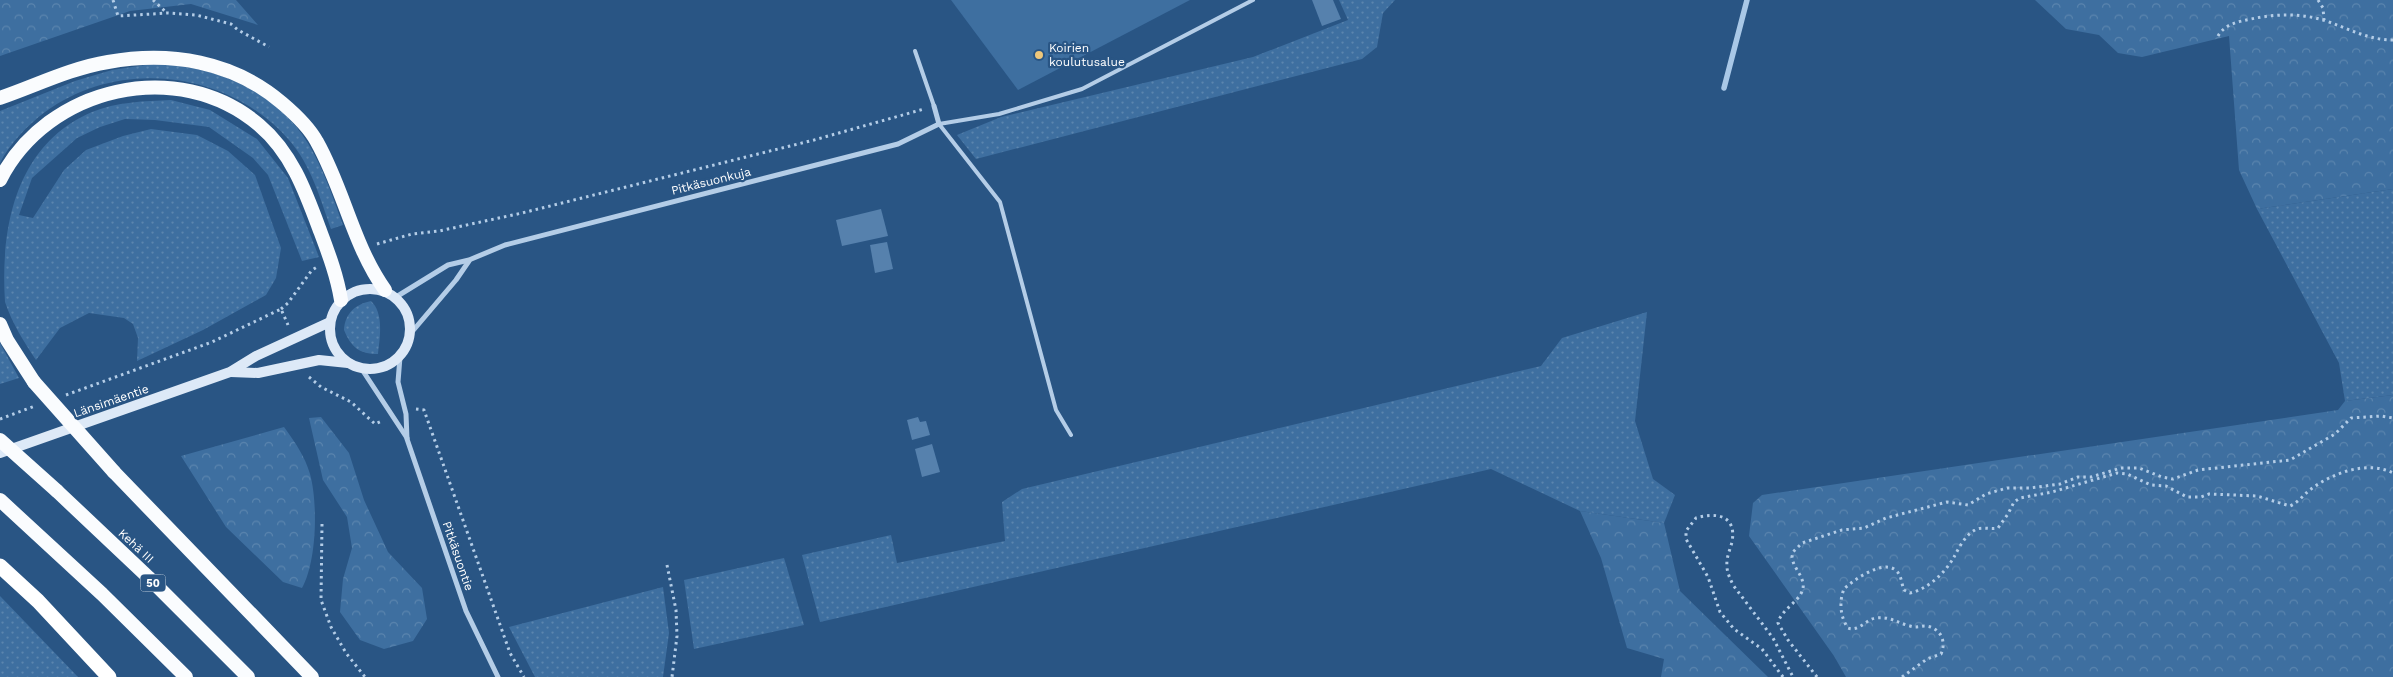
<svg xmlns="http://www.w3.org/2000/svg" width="2393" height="677" font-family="'Work Sans',sans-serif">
  <defs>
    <pattern id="grass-dots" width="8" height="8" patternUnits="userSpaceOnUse" patternTransform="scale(1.25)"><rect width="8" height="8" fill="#3e6fa0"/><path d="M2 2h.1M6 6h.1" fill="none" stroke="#5b85ae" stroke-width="1.8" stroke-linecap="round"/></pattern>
    <pattern id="forest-crowns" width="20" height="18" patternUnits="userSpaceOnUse" patternTransform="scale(1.25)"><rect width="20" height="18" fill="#3e6fa0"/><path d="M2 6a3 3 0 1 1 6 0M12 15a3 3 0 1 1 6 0" fill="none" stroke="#5b85ae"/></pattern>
  </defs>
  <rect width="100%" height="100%" fill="#295584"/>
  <g fill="url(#grass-dots)">
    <polygon points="1339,0 1395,0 1383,13 1377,47 1362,59 976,159 957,135 1001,117 1253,57 1348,20"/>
    <path d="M152 64C217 65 283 93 314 154 326 176 334 201 343 225L331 229C320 198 311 165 289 140 229 71 120 57 45 112 28 125 10 143 0 163V111L75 81 112 70Z"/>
    <path d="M171 100 210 110 257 139 288 178 319 257 302 261 268 175 253 158 209 127 155 120 125 119 100 127 77 138 32 178 19 215 33 218 64 170 86 150 123 136 151 129 197 135 228 151 255 175 281 248 276 278 266 295 203 330 137 361 138 338 133 324 124 318 89 313 60 328 36 360C24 342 12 323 5 302 0 225 17 144 92 112 116 102 145 101 171 100Z"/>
    <polygon points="2393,189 2393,395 2345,401 2339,363 2257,209"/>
    <path d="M371 301C384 313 380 338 378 354 359 354 351 347 344 330 345 313 356 304 371 301Z"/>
    <polygon points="1647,312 1635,421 1653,479 1675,495 1664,523 1580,511 1491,469 820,622 802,555 891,535 897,563 1005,541 1002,502 1022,489 1541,366 1562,338"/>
    <polygon points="0,343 19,378 0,384"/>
    <polygon points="784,558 804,625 694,649 684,580"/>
    <polygon points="663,587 669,633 663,677 535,677 509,627"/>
    <polygon points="0,596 78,677 0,677"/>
  </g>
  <g fill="url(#forest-crowns)">
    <polygon points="0,0 236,0 258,25 191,4 130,11 0,56"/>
    <polygon points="2035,0 2393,0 2393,189 2257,209 2239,170 2229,36 2142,57 2118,53 2099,35 2066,29"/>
    <polygon points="2393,395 2393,677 1846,677 1834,656 1749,536 1753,503 1762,495 2338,410 2345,401"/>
    <polygon points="321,417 349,453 364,500 388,552 422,588 427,619 413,641 384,649 360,640 340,612 343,579 352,548 347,517 323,480 309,418"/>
    <path d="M284 427C294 441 305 456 310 474 318 503 317 561 302 588L283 582 226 527 181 456Z"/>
    <polygon points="1580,511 1664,523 1680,591 1768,677 1661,677 1664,659 1627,648 1601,558"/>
  </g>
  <polygon fill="#3e6fa0" points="951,0 1190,0 1018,90"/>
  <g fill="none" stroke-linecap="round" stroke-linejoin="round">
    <polyline stroke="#a9c8e7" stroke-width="5.5" points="1724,88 1747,0"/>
  </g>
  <g fill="#5681ad">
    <polygon points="1312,0 1333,0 1341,19 1322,26"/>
    <polygon points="881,209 888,236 842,246 836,220"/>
    <polygon points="887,242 893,269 875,273 870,245"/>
    <polygon points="918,417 920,422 926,421 930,435 912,440 907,420"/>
    <polygon points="932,444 940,472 922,477 915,449"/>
  </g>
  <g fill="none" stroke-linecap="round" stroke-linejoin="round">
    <g stroke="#b4cde7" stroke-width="3" stroke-dasharray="2.5 4" stroke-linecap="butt">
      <polyline points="113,0 118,16 168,13 196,15 231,24 238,30 269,47"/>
      <polyline points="153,0 167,13"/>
      <polyline points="2318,0 2323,8 2324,20"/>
      <path d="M2218 36C2225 24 2237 22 2251 19 2274 14 2300 13 2323 20 2348 28 2367 40 2393 40"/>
      <polyline points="377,244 412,234 439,231 522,213 814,140 924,109"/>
      <polyline points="281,309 288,303 312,270 317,267"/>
      <polyline points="309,377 321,387 351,402 375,424 382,421"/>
      <polyline points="66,395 212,342 281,309 288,325"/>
      <polyline points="416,409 424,410 510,653 524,677"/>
      <polyline points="0,419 35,406"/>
      <polyline points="322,524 321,600 331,627 346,653 365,677"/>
      <polyline points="667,565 676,610 677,636 672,677"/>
      <path d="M1783 677 1762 649 1734 629 1720 612 1708 577 1686 539V531L1696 518C1716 512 1737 515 1732 542 1730 550 1726 558 1727 566 1727 573 1730 578 1733 585L1773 638 1793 677"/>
      <path d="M1817 677 1788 640 1778 623C1781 608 1806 599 1803 583 1801 573 1793 567 1792 557L1793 552 1802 543 1842 530 1864 528 1886 518 1947 502 1968 505 1986 494 2007 488H2030L2060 484 2078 477H2091L2121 468H2139L2162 477 2173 479 2198 470 2290 460 2335 434 2351 418 2381 416 2393 418"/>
      <path d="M1902 677 1927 659 1941 654C1947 641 1940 627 1925 626 1920 626 1915 628 1910 626 1898 623 1889 616 1876 618 1866 619 1859 632 1848 628 1840 617 1839 601 1844 589 1853 580 1881 561 1894 569 1902 574 1901 583 1904 590L1910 593C1928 589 1945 573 1954 557 1959 548 1965 535 1975 530 1982 526 1990 530 1998 528L2008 514 2014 502 2020 498 2052 492 2117 473 2127 474 2151 485 2166 486 2187 497H2201L2209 494 2257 496 2290 506C2299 502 2303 495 2311 489 2333 473 2367 460 2393 473"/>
    </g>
    <g stroke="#b4cde7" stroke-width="4">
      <polyline points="915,51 934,106"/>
      <polyline points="1071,435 1056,410 1000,202 939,124 999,114 1082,89 1253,0"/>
    </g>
    <g stroke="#b4cde7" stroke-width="5">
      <polyline points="396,297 448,265 469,260 505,245 898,144 939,124 934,106"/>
      <polyline points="411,333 456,280 469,261"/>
      <polyline points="400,357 398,382 406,414 407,439 466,611 498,677"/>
      <polyline points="361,368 407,438"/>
    </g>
    <g stroke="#dde9f7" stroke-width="10">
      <circle cx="370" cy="329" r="40"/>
      <polyline points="231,372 258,373 319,360 348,363"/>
      <polyline points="0,453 230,372 256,356 330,322"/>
    </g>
    <g stroke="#fafcfe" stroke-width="14">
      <path d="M0 98C35 86 71 68 108 62 170 51 233 61 282 103 295 114 309 127 317 142 344 190 353 245 385 290"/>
      <path d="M0 180C47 87 178 56 259 125 291 152 305 190 319 228 328 252 337 275 341 300"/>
      <polyline points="0,324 7,340 34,382"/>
      <polyline points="114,472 312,677"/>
      <polyline points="57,491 148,577 248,677"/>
      <polyline points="0,500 102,594 186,677"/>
    </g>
    <polyline stroke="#fff" stroke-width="15" points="0,566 38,601 109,677"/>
    <g stroke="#fafcfe" stroke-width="14">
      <polyline points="34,382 114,472"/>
      <polyline points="0,440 57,491"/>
    </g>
  </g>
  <circle fill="#eec77b" stroke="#295584" stroke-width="2" cx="1039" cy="55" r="5"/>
  <g text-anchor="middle" stroke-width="4.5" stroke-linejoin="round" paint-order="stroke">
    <rect fill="#295584" stroke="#bfccda" stroke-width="1" x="140.5" y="574.5" width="25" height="17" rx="4"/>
    <g font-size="11" font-weight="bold" fill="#fff">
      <text x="153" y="587">50</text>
    </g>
    <g font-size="12" fill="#fff" stroke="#295584" text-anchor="start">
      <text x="1049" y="52">Koirien<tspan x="1049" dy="14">koulutusalue</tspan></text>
    </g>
    <g font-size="12" fill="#fff" stroke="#295584">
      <text transform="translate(711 181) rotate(-14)" y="4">Pitkäsuonkuja</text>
      <text transform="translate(111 401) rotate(-19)" y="4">Länsimäentie</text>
      <text transform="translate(136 546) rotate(43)" y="4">Kehä III</text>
      <text transform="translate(458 556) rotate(71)" y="4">Pitkäsuontie</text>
    </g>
  </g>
</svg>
